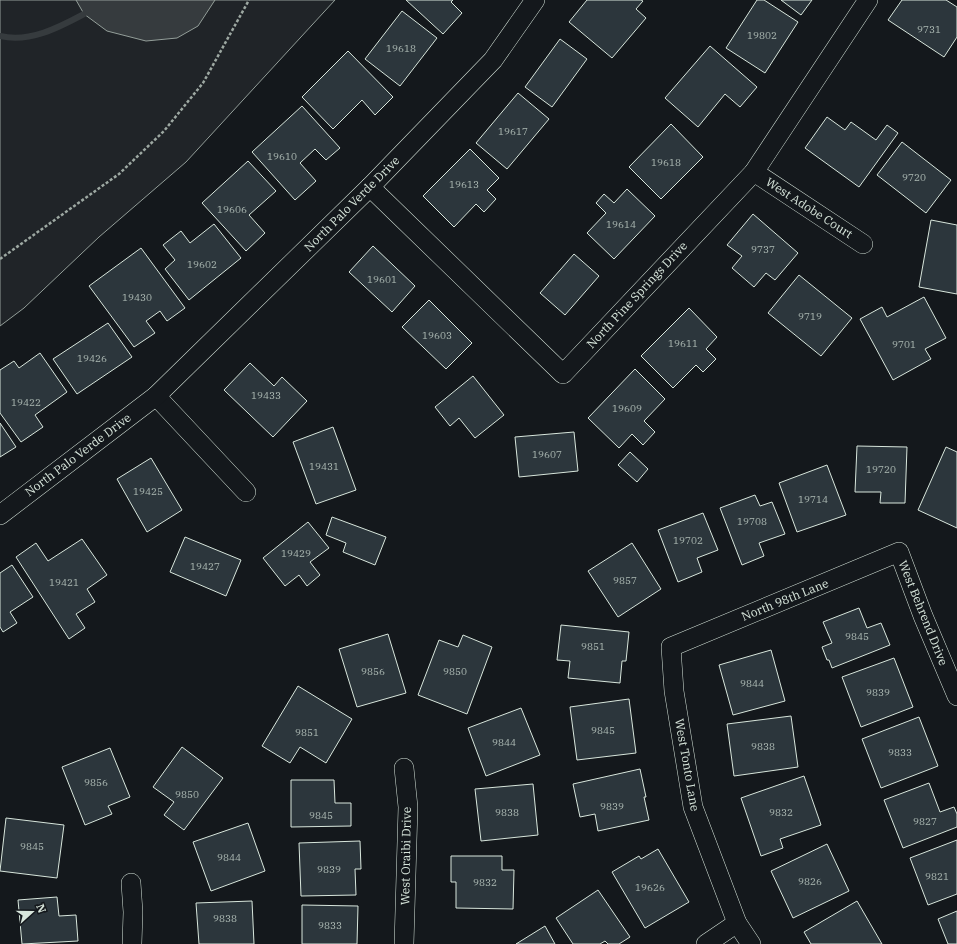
<svg xmlns="http://www.w3.org/2000/svg" width="957" height="944" font-family="'IBM Plex Serif',serif">
  <rect width="100%" height="100%" fill="#14181c"/>
  <polygon fill="#202428" stroke="#939e99" points="0,0 335,0 186,162 99,237 24,308 0,326"/>
  <polygon fill="#363b3e" stroke="#939e99" points="76,0 215,0 198,26 177,38 146,41 107,31 84,14"/>
  <g fill="none" stroke-linecap="round" stroke-linejoin="round">
    <path stroke="#363b3e" stroke-width="6" d="M0 36C29 43 58 28 84 14"/>
  </g>
  <g fill="#2c363c" stroke="#d8e6dc">
    <polygon points="406,0 453,0 451,2 462,13 443,34"/>
    <polygon points="587,0 641,0 643,1 636,9 646,18 612,58 569,22"/>
    <polygon points="757,0 764,0 798,22 765,73 726,48"/>
    <polygon points="781,0 812,0 801,15"/>
    <polygon points="902,0 946,0 957,7 957,37 944,57 888,20"/>
    <polygon points="402,11 437,38 400,86 365,59"/>
    <polygon points="560,39 587,59 552,107 525,87"/>
    <polygon points="710,46 757,87 740,107 725,94 698,127 665,98"/>
    <polygon points="348,51 393,97 375,115 362,100 333,129 302,97"/>
    <polygon points="518,93 549,119 507,169 476,143"/>
    <polygon points="302,106 340,148 326,160 315,149 300,163 316,181 295,200 252,152"/>
    <polygon points="827,117 845,130 851,122 876,140 887,125 898,133 859,187 805,148"/>
    <polygon points="671,124 703,157 661,199 629,167"/>
    <polygon points="902,142 951,180 926,213 877,175"/>
    <polygon points="470,149 499,178 487,190 496,199 484,212 476,204 454,227 423,196"/>
    <polygon points="248,161 276,191 249,215 265,233 246,251 202,203"/>
    <polygon points="627,189 655,216 614,259 587,233 606,213 596,203 604,194 614,203"/>
    <polygon points="753,214 798,253 775,280 766,273 754,287 732,268 742,256 727,245"/>
    <polygon points="931,220 957,225 957,294 919,287"/>
    <polygon points="214,224 241,258 189,300 165,269 175,260 163,245 181,231 190,243"/>
    <polygon points="373,246 415,286 392,312 349,272"/>
    <polygon points="141,248 185,308 167,321 160,311 146,321 155,333 134,347 89,286"/>
    <polygon points="574,254 599,276 565,315 540,293"/>
    <polygon points="799,275 852,318 821,356 768,313"/>
    <polygon points="924,297 946,338 925,349 931,359 893,380 860,319 882,307 887,317"/>
    <polygon points="429,300 472,343 446,369 402,327"/>
    <polygon points="689,308 717,337 706,349 716,359 703,372 696,365 673,388 641,356"/>
    <polygon points="108,323 132,357 77,394 53,359"/>
    <polygon points="40,353 67,392 35,415 43,427 21,442 0,413 0,370 14,361 19,368"/>
    <polygon points="250,363 274,386 282,377 307,401 273,437 224,390"/>
    <polygon points="635,369 665,399 644,421 655,432 643,445 632,434 619,448 588,418"/>
    <polygon points="473,376 504,415 475,438 459,418 450,426 435,407"/>
    <polygon points="0,423 16,447 0,457"/>
    <polygon points="333,427 356,490 316,504 293,442"/>
    <polygon points="574,432 578,471 519,477 515,437"/>
    <polygon points="857,446 907,447 905,503 880,503 881,492 855,492"/>
    <polygon points="946,447 957,452 957,528 918,510"/>
    <polygon points="630,452 648,469 637,482 618,465"/>
    <polygon points="151,458 182,510 147,532 117,479"/>
    <polygon points="827,465 846,515 797,532 779,483"/>
    <polygon points="755,495 760,506 772,502 785,534 759,543 764,556 742,565 720,508"/>
    <polygon points="703,513 718,550 697,558 702,572 678,582 658,530"/>
    <polygon points="332,517 386,537 375,565 343,552 346,543 326,535"/>
    <polygon points="308,522 329,548 310,562 320,575 307,586 299,575 285,586 263,558"/>
    <polygon points="185,537 241,560 226,596 170,572"/>
    <polygon points="82,539 107,575 87,589 95,602 76,614 85,628 69,639 16,557 36,543 48,561"/>
    <polygon points="632,543 661,589 618,617 588,571"/>
    <polygon points="12,565 33,597 10,612 17,623 3,632 0,627 0,573"/>
    <polygon points="859,608 867,628 881,623 890,645 832,668 829,660 827,660 822,647 832,643 823,622"/>
    <polygon points="561,625 629,632 626,661 622,661 620,683 568,678 570,661 557,660"/>
    <polygon points="388,634 406,693 357,707 339,649"/>
    <polygon points="463,635 492,647 467,714 418,695 439,640 458,647"/>
    <polygon points="771,650 785,701 733,715 719,665"/>
    <polygon points="894,658 913,707 861,727 842,677"/>
    <polygon points="298,686 352,719 326,763 300,747 290,763 262,746"/>
    <polygon points="629,699 636,753 577,760 570,707"/>
    <polygon points="521,708 540,755 486,776 468,728"/>
    <polygon points="791,716 798,767 734,776 727,724"/>
    <polygon points="919,717 938,766 881,788 862,739"/>
    <polygon points="182,747 223,778 184,830 164,815 174,802 153,787"/>
    <polygon points="110,748 130,797 108,806 112,814 85,825 62,767"/>
    <polygon points="640,769 646,797 644,797 649,820 598,831 595,814 580,817 573,784"/>
    <polygon points="804,776 821,825 780,839 783,848 761,856 741,798"/>
    <polygon points="291,780 334,780 335,803 351,803 351,826 291,827"/>
    <polygon points="929,783 940,812 954,807 957,814 957,827 903,848 884,800"/>
    <polygon points="533,784 538,835 481,841 475,789"/>
    <polygon points="6,818 64,825 57,878 0,871"/>
    <polygon points="248,823 265,871 211,891 193,842"/>
    <polygon points="957,840 957,894 928,905 910,858"/>
    <polygon points="360,841 361,869 355,869 356,895 301,896 299,843"/>
    <polygon points="827,844 849,891 793,918 771,871"/>
    <polygon points="658,849 689,902 645,928 612,872 639,856 641,859"/>
    <polygon points="451,856 502,856 502,870 514,870 513,909 456,908 456,882 451,882"/>
    <polygon points="598,890 630,937 619,944 608,944 605,941 600,944 573,944 556,918"/>
    <polygon points="57,897 59,916 76,915 78,941 22,944 18,900"/>
    <polygon points="252,901 254,944 199,944 196,903"/>
    <polygon points="857,901 882,944 811,944 804,932"/>
    <polygon points="302,905 358,906 357,944 302,944"/>
    <polygon points="957,911 957,944 948,944 938,919"/>
    <polygon points="545,926 555,944 516,944"/>
  </g>
  <g fill="none" stroke-linecap="round" stroke-linejoin="round">
    <g stroke="#d8e6dc" stroke-width="20">
      <g id="minor">
        <polyline points="754,172 863,244"/>
        <polyline points="370,187 563,374 754,172 868,0"/>
        <polyline points="156,396 246,492"/>
        <polyline points="0,515 156,396 370,187 493,60 535,0"/>
        <polyline points="404,768 408,807 404,944"/>
        <polyline points="131,883 133,912 132,944"/>
        <polyline points="706,944 737,923"/>
        <polyline points="751,944 737,923 693,807 674,691 671,647 899,552 923,616 957,696"/>
      </g>
    </g>
    <polyline stroke="#9da8a2" stroke-width="2.5" stroke-dasharray="3 2" stroke-linecap="butt" points="0,259 119,174 164,131 203,83 249,0"/>
    <use href="#minor" stroke="#14181c" stroke-width="19"/>
  </g>
  <g text-anchor="middle" stroke-width="3" stroke-linejoin="round" paint-order="stroke">
    <g font-size="10" fill="#adbab4">
      <text x="929" y="33">9731</text>
      <text x="762" y="39">19802</text>
      <text x="401" y="52">19618</text>
      <text x="513" y="135">19617</text>
      <text x="282" y="160">19610</text>
      <text x="666" y="166">19618</text>
      <text x="914" y="181">9720</text>
      <text x="464" y="188">19613</text>
      <text x="232" y="213">19606</text>
      <text x="621" y="228">19614</text>
      <text x="763" y="253">9737</text>
      <text x="202" y="268">19602</text>
      <text x="382" y="283">19601</text>
      <text x="137" y="301">19430</text>
      <text x="810" y="320">9719</text>
      <text x="437" y="339">19603</text>
      <text x="683" y="347">19611</text>
      <text x="904" y="348">9701</text>
      <text x="92" y="362">19426</text>
      <text x="266" y="399">19433</text>
      <text x="26" y="406">19422</text>
      <text x="627" y="412">19609</text>
      <text x="547" y="458">19607</text>
      <text x="324" y="470">19431</text>
      <text x="881" y="473">19720</text>
      <text x="148" y="495">19425</text>
      <text x="813" y="503">19714</text>
      <text x="752" y="525">19708</text>
      <text x="688" y="544">19702</text>
      <text x="296" y="557">19429</text>
      <text x="205" y="570">19427</text>
      <text x="625" y="584">9857</text>
      <text x="64" y="586">19421</text>
      <text x="857" y="640">9845</text>
      <text x="593" y="650">9851</text>
      <text x="373" y="675">9856</text>
      <text x="455" y="675">9850</text>
      <text x="752" y="687">9844</text>
      <text x="878" y="696">9839</text>
      <text x="603" y="734">9845</text>
      <text x="307" y="736">9851</text>
      <text x="504" y="746">9844</text>
      <text x="763" y="750">9838</text>
      <text x="900" y="756">9833</text>
      <text x="96" y="786">9856</text>
      <text x="187" y="798">9850</text>
      <text x="612" y="810">9839</text>
      <text x="507" y="816">9838</text>
      <text x="781" y="816">9832</text>
      <text x="321" y="819">9845</text>
      <text x="925" y="825">9827</text>
      <text x="32" y="850">9845</text>
      <text x="229" y="861">9844</text>
      <text x="329" y="873">9839</text>
      <text x="937" y="880">9821</text>
      <text x="810" y="885">9826</text>
      <text x="485" y="886">9832</text>
      <text x="650" y="891">19626</text>
      <text x="225" y="922">9838</text>
      <text x="330" y="929">9833</text>
    </g>
    <g font-size="12" fill="#d8e6dc" stroke="#14181c">
      <text transform="translate(352 204) rotate(-45)" y="4">North Palo Verde Drive</text>
      <text transform="translate(809 208) rotate(33)" y="4">West Adobe Court</text>
      <text transform="translate(637 295) rotate(-47)" y="4">North Pine Springs Drive</text>
      <text transform="translate(78 455) rotate(-37)" y="4">North Palo Verde Drive</text>
      <text transform="translate(785 600) rotate(-22)" y="4">North 98th Lane</text>
      <text transform="translate(923 613) rotate(68)" y="4">West Behrend Drive</text>
      <text transform="translate(687 765) rotate(80)" y="4">West Tonto Lane</text>
      <text transform="translate(406 856) rotate(-89)" y="4">West Oraibi Drive</text>
    </g>
  </g>
  <g transform="translate(32 912) rotate(69)" stroke="#14181c" stroke-width="3" paint-order="stroke">
  <path d="M0-3L7 15L0 10L-7 15Z" fill="#d8e6dc"/>
  <text y="-6" font-size="11" font-weight="bold" text-anchor="middle" fill="#d8e6dc">N</text>
  </g>
</svg>
